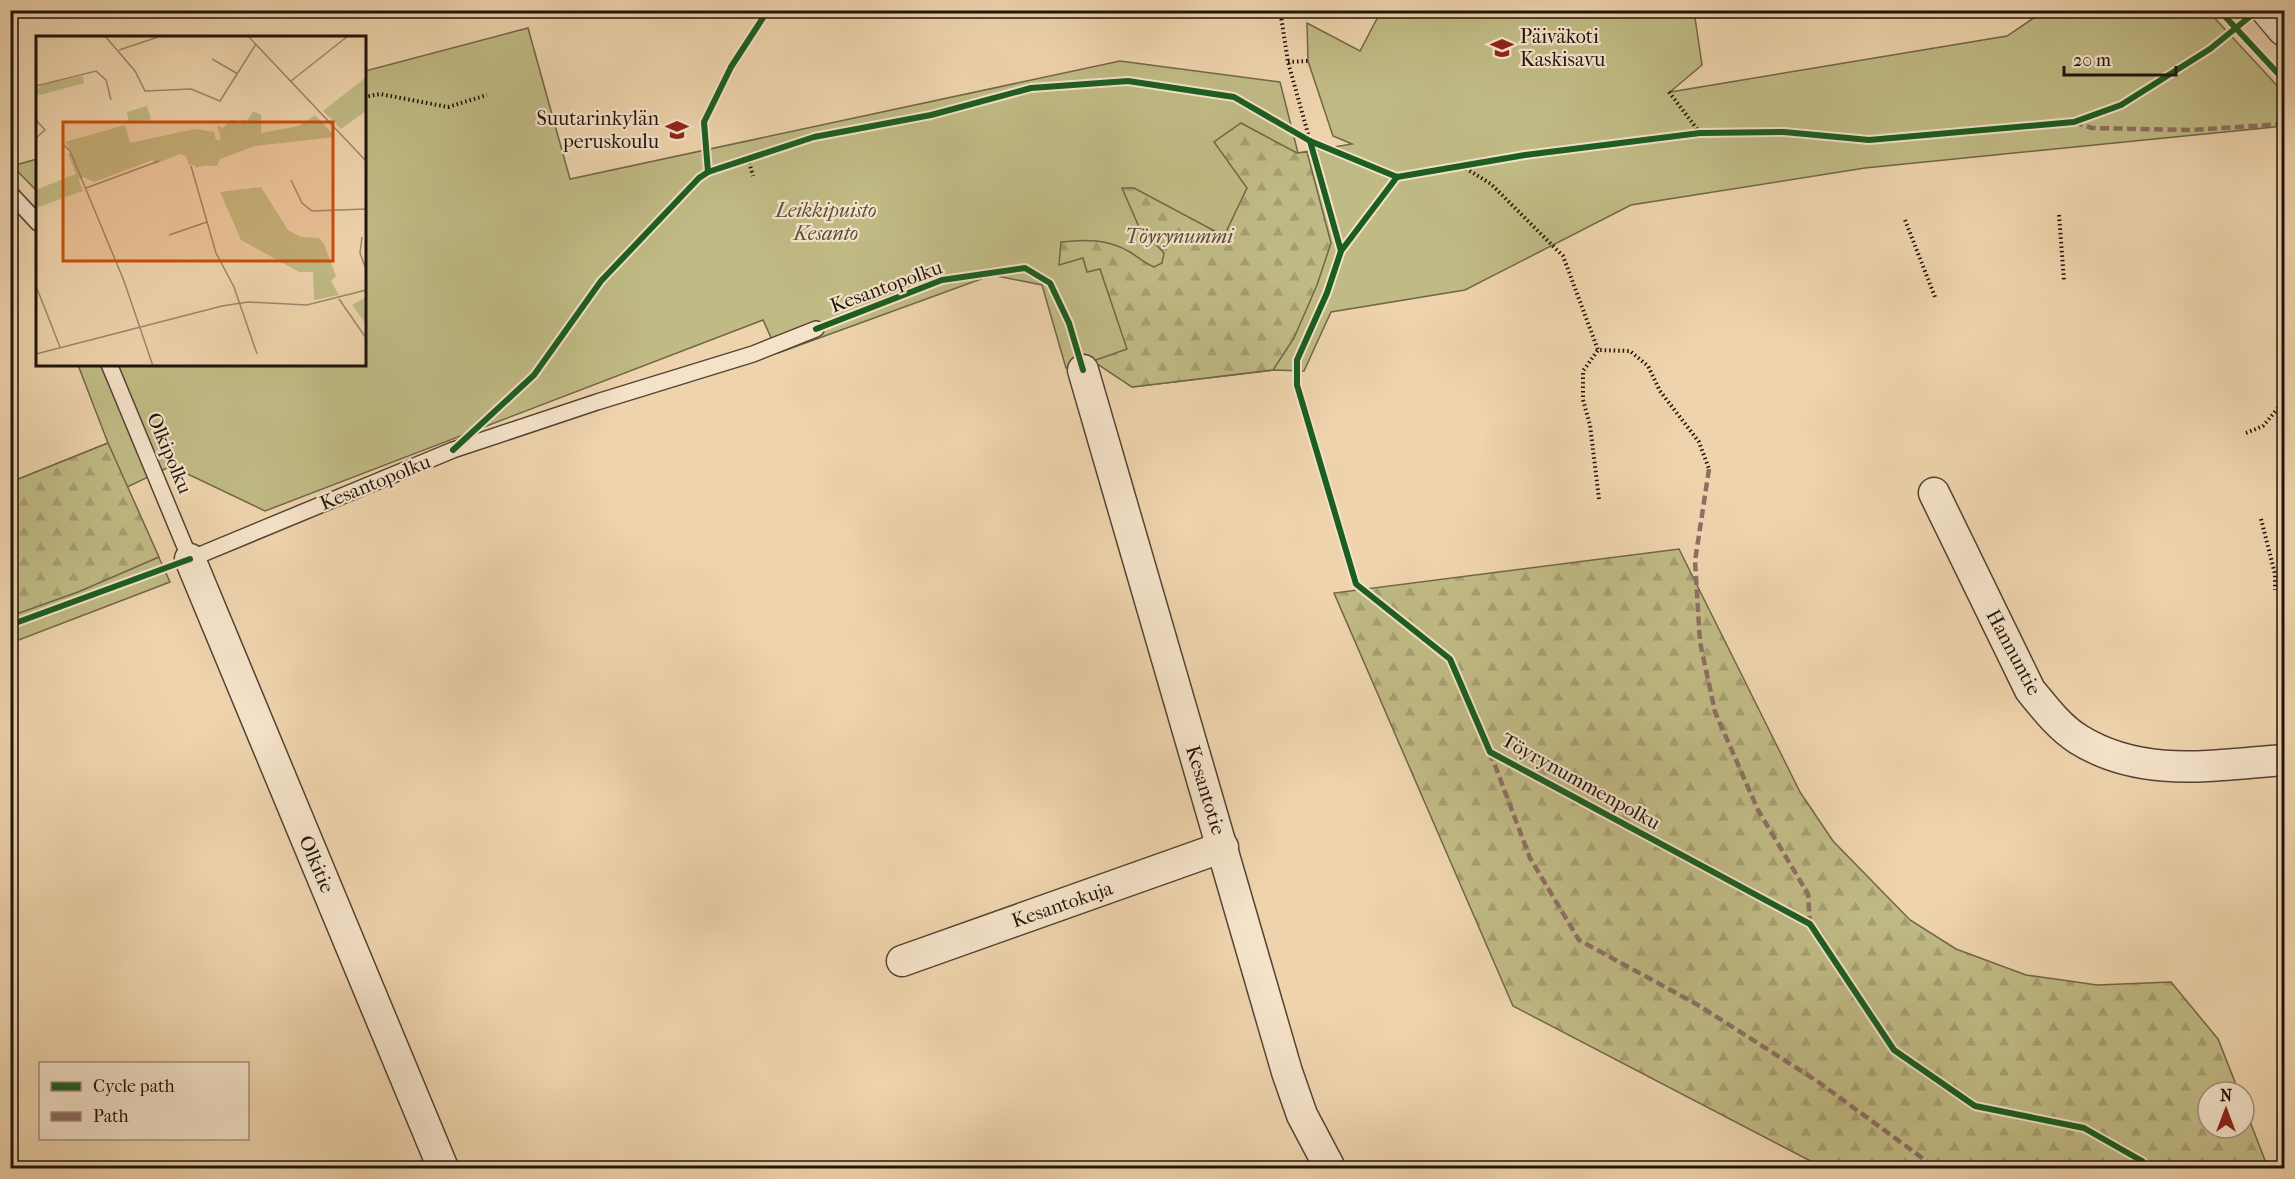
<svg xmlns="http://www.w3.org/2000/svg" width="2295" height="1179" font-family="'IM FELL French Canon',serif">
  <defs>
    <pattern id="forest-firs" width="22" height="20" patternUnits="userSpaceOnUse" patternTransform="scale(1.5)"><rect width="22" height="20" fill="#c0ba84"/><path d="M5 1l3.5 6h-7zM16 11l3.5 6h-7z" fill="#a59f71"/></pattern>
  </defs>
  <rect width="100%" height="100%" fill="#eed3ac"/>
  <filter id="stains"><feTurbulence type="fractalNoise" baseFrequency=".00333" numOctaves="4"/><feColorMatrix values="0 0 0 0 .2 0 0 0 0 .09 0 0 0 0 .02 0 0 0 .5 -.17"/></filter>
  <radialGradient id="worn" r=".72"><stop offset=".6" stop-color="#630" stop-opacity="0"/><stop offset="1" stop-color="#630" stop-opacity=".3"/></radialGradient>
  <g fill="#c0ba84" stroke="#706648" stroke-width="1.5">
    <polygon points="1498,10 1508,16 1511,10 1694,11 1702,65 1670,92 2007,36 2044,11 2208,11 2284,93 2284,126 1865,168 1631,205 1465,290 1331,312 1304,371 1273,370 1132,387 1093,361 1066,368 1042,285 992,275 778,353 763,320 265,511 171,466 127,487 170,582 11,643 11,482 108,443 78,365 364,364 365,71 528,28 570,179 1120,61 1280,82 1298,153 1352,144 1333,136 1308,61 1307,23 1360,51 1381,11"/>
    <polygon points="37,159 38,159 37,191 12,166"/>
  </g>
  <g fill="url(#forest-firs)" stroke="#706648" stroke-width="1.5">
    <path d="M1241 123 1297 153 1307 152 1331 243 1317 285 1294 338 1273 370 1132 387 1093 361 1127 349 1100 269 1087 272 1083 258 1059 265 1061 242C1086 239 1108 239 1130 252 1138 257 1144 263 1154 267L1162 263 1164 253 1139 227 1122 188H1134L1224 236 1247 188 1214 142Z"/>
    <polygon points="108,443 159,557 78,592 11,616 11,482"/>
    <polygon points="1679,549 1800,792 1833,841 1910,920 1956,949 2026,975 2097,985 2171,982 2218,1039 2239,1092 2208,1092 2208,1128 2244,1128 2244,1106 2268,1168 1824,1168 1513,1006 1334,593"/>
  </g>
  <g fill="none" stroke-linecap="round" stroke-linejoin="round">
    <g stroke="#544334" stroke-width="18">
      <g id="service">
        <polyline points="10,193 38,223"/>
        <polyline points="109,364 190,559 453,450 597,402 753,354 816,329"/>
      </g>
    </g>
    <g stroke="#544334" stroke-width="33">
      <g id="minor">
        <polyline points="1083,370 1287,1072 1302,1115 1330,1168"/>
        <path d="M1934 493 2030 690C2044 707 2059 727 2078 739 2142 779 2213 765 2284 760"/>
        <polyline points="190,559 443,1168"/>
        <polyline points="902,961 1223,847"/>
      </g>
    </g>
    <g stroke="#544334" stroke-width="36">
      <polyline id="tertiary" points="2268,10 2284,29"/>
    </g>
    <g stroke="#21130c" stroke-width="4" stroke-dasharray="1.5 3" stroke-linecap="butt">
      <polyline points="1280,10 1288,62 1310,141"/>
      <polyline points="1288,62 1308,61"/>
      <polyline points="1669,92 1700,133"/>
      <polyline points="364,97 380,94 448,107 487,95"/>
      <polyline points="748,158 753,176"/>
      <polyline points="1462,166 1491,184 1563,256 1598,350"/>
      <polyline points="2059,215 2064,280"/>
      <polyline points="1905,220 1935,297"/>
      <polyline points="2246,433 2263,426 2284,401"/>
      <polyline points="1599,499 1590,425 1583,400 1583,371 1598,350 1630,351 1648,366 1660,391 1699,442 1709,469"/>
      <polyline points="2261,519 2275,574 2275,590"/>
    </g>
    <use href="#service" stroke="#f4e2c9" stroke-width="15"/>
    <use href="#minor" stroke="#f4e2c9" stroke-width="30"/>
    <use href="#tertiary" stroke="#f4e2c9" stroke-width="33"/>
    <g stroke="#8d6e63" stroke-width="4.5" stroke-dasharray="9 4.5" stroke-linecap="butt">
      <polyline points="2074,122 2092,128 2192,130 2284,124"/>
      <polyline points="1709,469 1695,561 1700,642 1715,712 1758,810 1808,894 1810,924"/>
      <polyline points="1490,752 1530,858 1579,940 1698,1005 1817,1081 1936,1168"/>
      <polyline points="2122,1168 2142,1161"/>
    </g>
    <g stroke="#f4e2c9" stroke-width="10">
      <g id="cycleway">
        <polyline points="2219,10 2284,80"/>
        <polyline points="1310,141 1341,251 1327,293 1297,360 1297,385 1356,584 1450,659 1490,752 1810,924 1894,1050 1975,1106 2084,1128 2142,1161 2148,1168"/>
        <polyline points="708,172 704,122 731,67 768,10"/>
        <polyline points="1341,251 1397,177"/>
        <polyline points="816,329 942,280 1025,268 1050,283 1069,323 1083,370"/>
        <polyline points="453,450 534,375 601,281 699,178 708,172 814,137 931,115 1031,88 1128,81 1234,97 1310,141 1397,177 1525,155 1700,133 1784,132 1869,140 2074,122 2121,105 2210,49 2258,10"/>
        <polyline points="10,625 190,559"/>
      </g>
    </g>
    <use href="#cycleway" stroke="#1b5e20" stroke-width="6"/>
  </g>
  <defs>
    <g id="school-bare" transform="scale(1.8)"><path d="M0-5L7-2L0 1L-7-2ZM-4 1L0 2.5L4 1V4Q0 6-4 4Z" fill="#8f2418" stroke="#f4e2c9" stroke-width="2.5" paint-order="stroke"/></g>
  </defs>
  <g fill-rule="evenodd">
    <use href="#school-bare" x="1502" y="48"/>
    <use href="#school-bare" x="677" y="130"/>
  </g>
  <g text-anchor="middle" stroke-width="4.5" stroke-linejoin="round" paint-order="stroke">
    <g font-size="20" fill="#21130c" stroke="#f4e2c9" text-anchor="start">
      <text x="1520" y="43">Päiväkoti<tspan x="1520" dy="23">Kaskisavu</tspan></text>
      <text x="659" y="125" text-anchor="end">Suutarinkylän<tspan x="659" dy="23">peruskoulu</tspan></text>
    </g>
    <g font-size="20" font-style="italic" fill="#594d36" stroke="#f4e2c9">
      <text x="826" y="217">Leikkipuisto<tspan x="826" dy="23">Kesanto</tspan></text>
      <text x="1179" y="243">Töyrynummi</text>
    </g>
    <g font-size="20" fill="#21130c" stroke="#f4e2c9">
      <text transform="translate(886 286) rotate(-20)" y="7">Kesantopolku</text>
      <text transform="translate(170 453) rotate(67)" y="7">Olkipolku</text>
      <text transform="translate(375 482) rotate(-22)" y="7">Kesantopolku</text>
      <text transform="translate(2014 652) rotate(62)" y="7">Hannuntie</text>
      <text transform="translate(1581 781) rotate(29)" y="7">Töyrynummenpolku</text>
      <text transform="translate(1206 790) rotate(73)" y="7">Kesantotie</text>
      <text transform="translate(317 864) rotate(67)" y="7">Olkitie</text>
      <text transform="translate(1062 904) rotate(-19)" y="7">Kesantokuja</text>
    </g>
  </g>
  <g transform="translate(36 36)">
    <rect width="330" height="330" fill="#eed3ac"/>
    <path d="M47 40 48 47 0 60V53L9 48ZM111 70 115 83 93 88 91 76ZM217 75 225 79V97L263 90 279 79 299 101 219 110 184 123 181 130 153 129 150 120 144 118 119 128 117 124 58 146 47 141 42 144 47 155 0 172V154L40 138 32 118 36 117 29 106 89 89 94 107 159 93 178 96 180 104 185 103 181 89 187 92 196 83 205 88 207 83 211 85ZM330 261V288L316 269Z" fill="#c0ba84"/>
    <path d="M330 41V75L305 93 287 75ZM173 101 181 104 184 115 179 126 160 132 152 115 164 117 159 108 171 114ZM40 138 46 152 17 162 0 163V154ZM225 151 252 194 265 201 283 202 288 208 300 240 295 245 303 259 278 264 277 236H263L205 204 184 156Z" fill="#c0ba84"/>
    <path fill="none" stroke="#9c866c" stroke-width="1.5" d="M69 0 99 35 109 55 155 53 184 65 220 8M212 0 330 125M83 14 122 1M176 23 202 38M255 45 312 0M0 50 60 35 70 44 75 64M0 84 9 94 0 102M26 107 34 115 88 245 117 330M155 130 180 217 198 251 221 318M255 144 266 167 276 175 330 173M50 152 123 125M133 199 171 186M326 201 324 217 330 233M0 250 24 311M303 263 330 302M0 318 186 270 212 266 271 269 330 254"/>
    <path fill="#ca4e0c" fill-opacity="0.15" stroke="#ca4e0c" stroke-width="3" d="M27 86H297V225H27Z"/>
    <rect width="330" height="330" fill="none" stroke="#21130c" stroke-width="3"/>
  </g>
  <rect width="2295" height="1179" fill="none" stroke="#eed3ac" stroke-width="36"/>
  <rect x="12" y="12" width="2271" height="1155" fill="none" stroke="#21130c" stroke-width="3"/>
  <rect x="18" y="18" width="2259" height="1143" fill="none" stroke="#21130c" stroke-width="1.5"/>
  <rect x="39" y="1062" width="210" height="78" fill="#f4e2c9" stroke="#a08f7d" stroke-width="1.5"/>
  <rect x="51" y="1082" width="30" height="9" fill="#1b5e20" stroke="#a08f7d" stroke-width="1.5"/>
  <text x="93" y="1092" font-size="18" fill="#21130c">Cycle path</text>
  <rect x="51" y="1112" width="30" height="9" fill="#8d6e63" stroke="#a08f7d" stroke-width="1.5"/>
  <text x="93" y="1122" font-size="18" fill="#21130c">Path</text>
  <g transform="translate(2226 1110)"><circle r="28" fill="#f4e2c9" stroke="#a08f7d" stroke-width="1.5"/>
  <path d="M0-4.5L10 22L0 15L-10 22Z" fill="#8f2418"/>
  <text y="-9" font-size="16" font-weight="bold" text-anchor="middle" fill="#21130c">N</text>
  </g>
  <path d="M2064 66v9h112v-9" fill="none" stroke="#21130c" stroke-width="3"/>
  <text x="2073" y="66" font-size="18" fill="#21130c" stroke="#f4e2c9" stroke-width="4.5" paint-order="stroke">20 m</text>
  <rect width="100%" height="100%" filter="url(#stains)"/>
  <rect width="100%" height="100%" fill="url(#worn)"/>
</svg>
